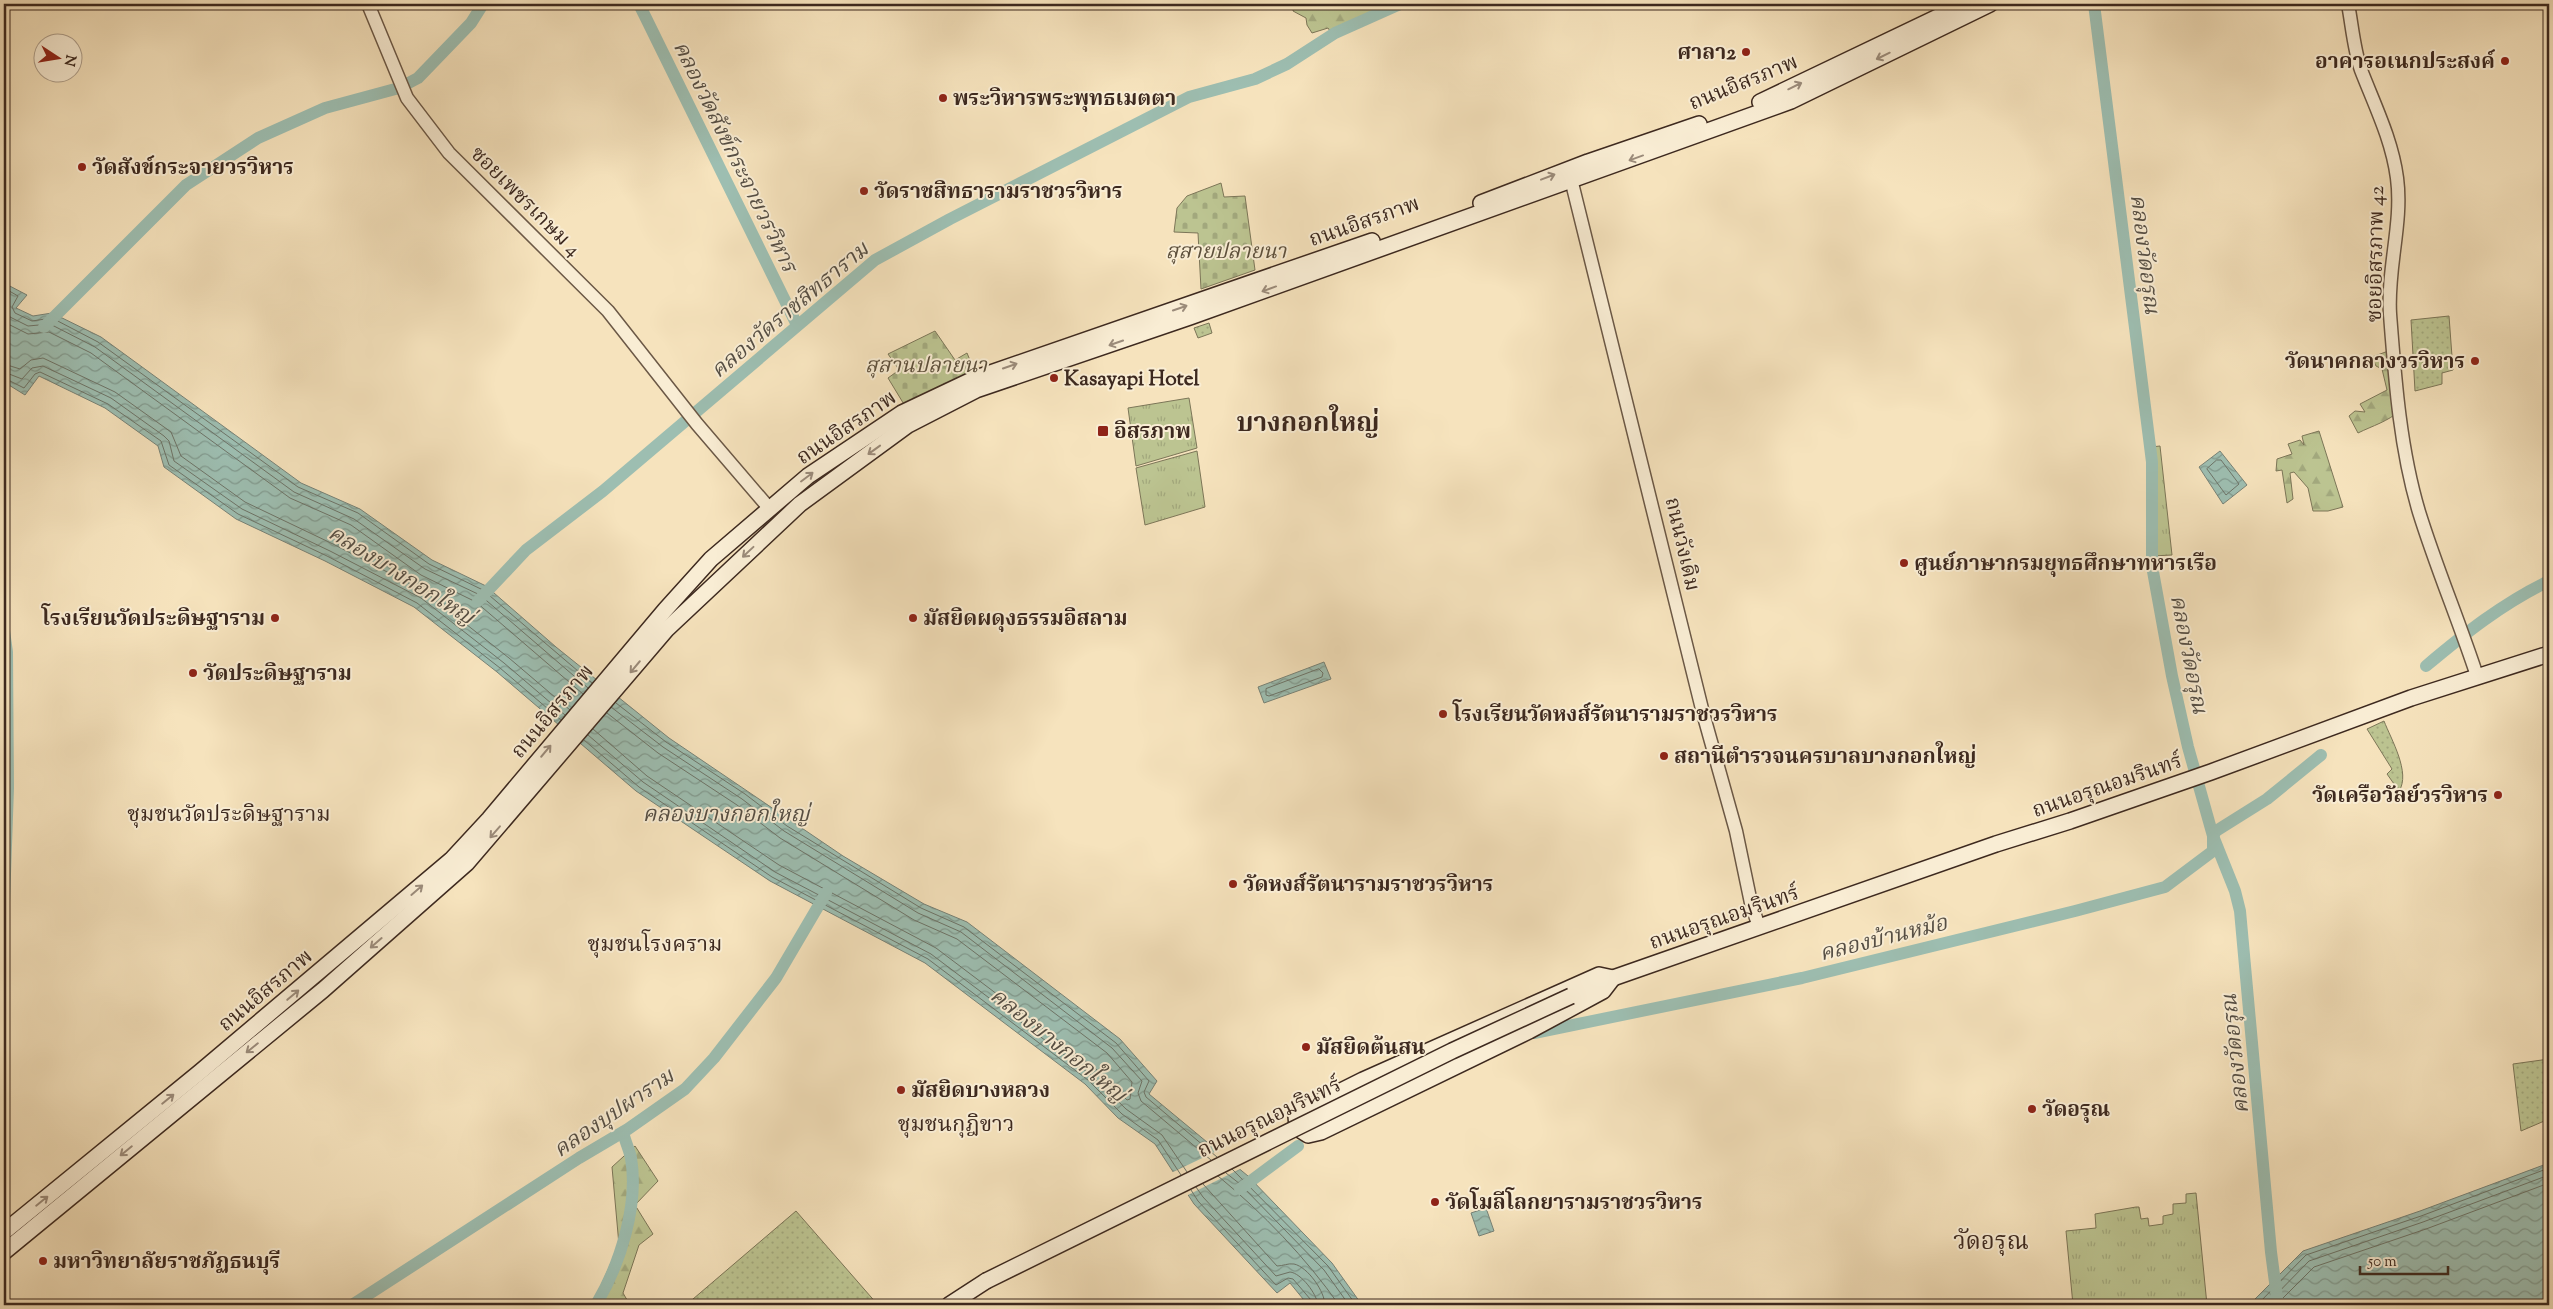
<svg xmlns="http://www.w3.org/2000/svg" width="2553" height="1309" font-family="'Sorts Mill Goudy','Noto Serif Thai',serif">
  <defs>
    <pattern id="grass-dots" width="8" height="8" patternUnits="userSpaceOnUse" patternTransform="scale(1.25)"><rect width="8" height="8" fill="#bcc491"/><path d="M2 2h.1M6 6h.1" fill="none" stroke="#a2a87d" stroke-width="1.8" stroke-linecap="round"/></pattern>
    <pattern id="forest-firs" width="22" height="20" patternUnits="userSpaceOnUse" patternTransform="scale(1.25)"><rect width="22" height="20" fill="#bcc491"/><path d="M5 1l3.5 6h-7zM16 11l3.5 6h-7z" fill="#a2a87d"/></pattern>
    <pattern id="cemetery-stones" width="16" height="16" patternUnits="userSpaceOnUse" patternTransform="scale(1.25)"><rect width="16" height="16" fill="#bcc491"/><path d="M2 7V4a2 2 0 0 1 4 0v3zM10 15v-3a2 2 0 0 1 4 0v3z" fill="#a2a87d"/></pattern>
    <pattern id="park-tufts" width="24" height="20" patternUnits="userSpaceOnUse" patternTransform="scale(1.25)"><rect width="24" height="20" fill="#bcc491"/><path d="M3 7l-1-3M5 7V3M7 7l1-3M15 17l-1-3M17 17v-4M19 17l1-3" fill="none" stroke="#a2a87d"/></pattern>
    <pattern id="water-waves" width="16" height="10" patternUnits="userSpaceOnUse" patternTransform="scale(1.25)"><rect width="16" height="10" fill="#9dbeb1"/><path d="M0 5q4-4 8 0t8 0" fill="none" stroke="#819a8f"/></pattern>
  </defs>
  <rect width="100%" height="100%" fill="#f6e3bd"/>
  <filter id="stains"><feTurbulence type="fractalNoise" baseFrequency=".004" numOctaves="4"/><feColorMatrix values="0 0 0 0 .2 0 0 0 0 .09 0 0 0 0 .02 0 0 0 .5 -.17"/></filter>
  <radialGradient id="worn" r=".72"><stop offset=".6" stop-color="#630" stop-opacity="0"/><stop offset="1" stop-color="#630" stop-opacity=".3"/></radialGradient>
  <g fill="url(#grass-dots)" stroke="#7c7658">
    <polygon points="2449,316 2453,370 2442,373 2442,384 2415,391 2411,320"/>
    <polygon points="1209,323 1212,333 1198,338 1194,328"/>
    <path d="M2384 721C2391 739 2411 773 2399 791L2387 774 2392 769 2367 729Z"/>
    <polygon points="2549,1059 2549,1119 2521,1131 2513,1064"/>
    <polygon points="796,1211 878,1305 686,1305"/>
  </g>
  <g fill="url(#forest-firs)" stroke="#7c7658">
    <polygon points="1294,4 1391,4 1330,31 1328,28 1312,33 1307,25 1306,18 1293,11"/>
    <path d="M2391 350 2399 411C2389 421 2372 426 2358 433L2349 416 2355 411 2365 412 2360 404 2387 390 2382 369 2376 366 2372 357Z"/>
    <polygon points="2319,431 2343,507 2328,511 2313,511 2308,488 2294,472 2290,473 2293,499 2287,503 2282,470 2276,471 2277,459 2292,454 2288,444 2300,440 2304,445 2302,436"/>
    <polygon points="635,1146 658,1181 635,1205 653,1234 639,1245 623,1293 630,1305 605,1305 599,1290 619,1245 612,1167"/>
  </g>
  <g fill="url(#cemetery-stones)" stroke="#7c7658">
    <polygon points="1221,183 1224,197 1245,196 1255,270 1201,289 1198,233 1174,232 1177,208 1187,196"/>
    <polygon points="935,331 955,360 967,353 974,370 905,406 888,378 899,370 888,354"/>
  </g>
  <g fill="url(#park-tufts)" stroke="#7c7658">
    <polygon points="1189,398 1197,448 1136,466 1128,408"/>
    <polygon points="2160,446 2172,555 2152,556 2151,447"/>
    <polygon points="1197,451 1205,507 1145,525 1136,468"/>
    <polygon points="2196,1193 2207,1305 2073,1305 2066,1231 2096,1228 2095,1214 2136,1207 2139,1207 2141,1219 2148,1218 2149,1226 2163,1224 2163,1216 2173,1214 2173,1204 2186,1203 2186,1194"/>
  </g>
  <g fill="url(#water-waves)" stroke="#778277">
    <polygon points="4,283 27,295 16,308 33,316 52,313 101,337 301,483 360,509 432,560 486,586 556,647 669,738 843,856 924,904 967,922 1120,1039 1157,1081 1149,1094 1248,1176 1332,1263 1362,1305 1308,1305 1290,1283 1277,1293 1194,1204 1155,1144 1118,1118 1085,1084 925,963 770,881 636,791 497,672 414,607 325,561 236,519 164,467 158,446 105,408 39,376 25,395 4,382"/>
    <polygon points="2220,451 2247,485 2223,504 2199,467"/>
    <polygon points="1324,662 1331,679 1264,703 1258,687"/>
    <polygon points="2549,1163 2549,1305 2249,1305 2303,1251 2420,1211"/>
    <polygon points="1486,1208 1494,1231 1479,1236 1471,1213"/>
  </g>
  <polygon fill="#f6e3bd" points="1219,1150 1242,1168 1186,1196 1171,1173"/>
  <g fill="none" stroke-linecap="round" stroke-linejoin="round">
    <g stroke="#6d7468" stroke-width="1">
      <polyline points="4,288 18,296 12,307 15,313 32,321 52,318 98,342 298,487 358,513 429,564 483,590 592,683"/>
      <polyline points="4,295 8,298 6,309 10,317 28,326 50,324 95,347 294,492 354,519 425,569 480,595 588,688"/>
      <polyline points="4,322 28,334 49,332 91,353 290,498 351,525 421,575 476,602 583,694"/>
      <polyline points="4,364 20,369 31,360 43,358 115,392 171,432 181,456 245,502 333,544 424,591 509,658 570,710"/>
      <polyline points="4,372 22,379 32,368 43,366 111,398 164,436 169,441 174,461 242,509 330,551 421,598 504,663 565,715"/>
      <polyline points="4,378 24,388 35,374 40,372 108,404 161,441 169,465 238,514 327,556 417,603 500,668 561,720"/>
      <polygon points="2217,460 2221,460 2239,484 2226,495 2207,469"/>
      <polygon points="1319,669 1323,673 1322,677 1269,696 1266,695 1266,689"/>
      <polyline points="616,703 666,742 745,794 787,826 921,908 964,927 1116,1043 1149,1081 1144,1092 1146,1097 1217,1157"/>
      <polyline points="611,707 663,747 742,799 784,831 918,913 961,932 1112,1048 1142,1081 1138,1093 1141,1101 1211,1160"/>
      <polyline points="593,729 647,776 779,865 936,948 1096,1069 1127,1100 1130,1099 1132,1082 1107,1053 957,939 914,920 780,838 737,805 658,753 607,713"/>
      <polyline points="588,735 643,782 775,872 931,954 1091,1075 1126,1109 1162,1135 1187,1172"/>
      <polyline points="584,740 639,787 772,877 928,959 1088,1080 1122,1114 1158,1140 1181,1175"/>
      <polyline points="1232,1169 1328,1266 1356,1305"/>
      <polyline points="1226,1173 1240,1184 1324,1270 1349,1305"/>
      <path d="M1218 1176C1263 1213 1306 1258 1339 1305"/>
      <path d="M1203 1184 1277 1266C1283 1266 1288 1263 1294 1264 1308 1267 1325 1292 1325 1305"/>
      <path d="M1196 1187 1203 1197 1276 1276 1290 1272C1301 1273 1317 1294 1318 1305"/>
      <polyline points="1191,1190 1198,1201 1276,1285 1288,1278 1293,1279 1311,1300 1312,1305"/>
      <polyline points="2257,1305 2306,1255 2421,1216 2549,1168"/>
      <polyline points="2266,1305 2309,1261 2423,1222 2549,1175"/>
      <polyline points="2276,1305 2314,1267 2426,1229 2549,1183"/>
    </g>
    <g stroke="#9dbeb1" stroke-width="12">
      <polyline points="639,4 797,325"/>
      <polyline points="2094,4 2152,462 2152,566 2172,676 2188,747 2213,836 2235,891 2240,911 2271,1252 2278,1305"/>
      <polyline points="44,327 186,185 258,138 325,108 399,88 418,78 471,23 483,4"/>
      <polyline points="478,601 526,550 603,491 875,260 950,219 1189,97 1255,79 1287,64 1335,33 1400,4"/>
      <polyline points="4,631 7,652 8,788 4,902"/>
      <path d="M2426 666C2464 634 2503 603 2549 581"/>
      <polyline points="2213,836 2216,831 2267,799 2321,755"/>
      <polyline points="1534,1033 1802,978 2075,911 2165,887 2213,851 2213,838"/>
      <polyline points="1364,1103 1404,1083"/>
      <polyline points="1240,1189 1298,1146"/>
      <polyline points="352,1305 579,1158 628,1129 685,1089 714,1058 776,978 826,893"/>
      <path d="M599 1305 597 1303C620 1264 639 1205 631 1158 629 1149 625 1141 623 1132"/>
    </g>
    <g stroke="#6b5846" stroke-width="15">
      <g id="tertiary">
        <polyline points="368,4 407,98 449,153 608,311 697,424 769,508"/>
        <path d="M2348 4C2352 25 2354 50 2361 70 2375 106 2392 140 2397 178 2403 223 2387 268 2390 314 2395 379 2400 449 2419 512 2436 567 2459 621 2477 676"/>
        <polyline points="1569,171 1703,713 1736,831 1751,903 1759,927"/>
      </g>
    </g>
    <g stroke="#3d291f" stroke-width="18">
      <g id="secondary">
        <polyline points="1760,102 1965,4"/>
        <polyline points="1481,203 1588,162 1699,124"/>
        <polygon points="1599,975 1613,978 1603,991 1529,1031 1321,1132 1308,1135 1297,1128 1296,1116 1301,1111 1363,1080"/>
        <polyline points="1571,996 1613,978 1996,844 2070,821 2211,772 2411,698 2549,654"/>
        <polyline points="4,1232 200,1072 451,860 489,819 665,610 711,559 808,476 902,413 976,378 1372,241"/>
        <polyline points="4,1252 323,990 467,863 667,629 800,504 908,425 976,390 1190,317 1791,101 1990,4"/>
        <polyline points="949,1305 986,1281"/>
      </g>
    </g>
    <use href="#tertiary" stroke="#f9edd4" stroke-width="12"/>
    <use href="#secondary" stroke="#f9edd4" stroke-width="15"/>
    <g stroke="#3d291f" stroke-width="18" stroke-linecap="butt">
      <polyline id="secondary-bridge" points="986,1281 1452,1051 1571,996"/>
    </g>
    <use href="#secondary-bridge" stroke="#f9edd4" stroke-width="15"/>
  </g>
  <defs><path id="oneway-shaft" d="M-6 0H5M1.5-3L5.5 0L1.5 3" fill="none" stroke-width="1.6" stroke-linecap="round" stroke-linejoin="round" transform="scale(1.25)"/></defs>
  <g stroke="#9b8b7a">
    <use href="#oneway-shaft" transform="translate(1883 56) rotate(154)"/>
    <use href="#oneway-shaft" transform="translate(1795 86) rotate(-26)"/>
    <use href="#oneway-shaft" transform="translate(1636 158) rotate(160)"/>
    <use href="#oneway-shaft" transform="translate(1548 177) rotate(-21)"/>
    <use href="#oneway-shaft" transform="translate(1269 289) rotate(160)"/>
    <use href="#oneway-shaft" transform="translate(1180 308) rotate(-19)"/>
    <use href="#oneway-shaft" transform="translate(1116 343) rotate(161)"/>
    <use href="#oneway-shaft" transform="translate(1010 366) rotate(-19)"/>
    <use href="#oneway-shaft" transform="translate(874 450) rotate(144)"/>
    <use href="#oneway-shaft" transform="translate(807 477) rotate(-37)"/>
    <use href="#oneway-shaft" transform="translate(748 552) rotate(137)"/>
    <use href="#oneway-shaft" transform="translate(635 667) rotate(130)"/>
    <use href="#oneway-shaft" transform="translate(546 751) rotate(-50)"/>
    <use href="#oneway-shaft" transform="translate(495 832) rotate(131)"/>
    <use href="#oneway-shaft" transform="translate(417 890) rotate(-41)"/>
    <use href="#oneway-shaft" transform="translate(376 943) rotate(139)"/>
    <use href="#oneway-shaft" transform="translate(293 995) rotate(-40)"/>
    <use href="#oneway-shaft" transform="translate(252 1048) rotate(141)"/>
    <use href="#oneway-shaft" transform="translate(168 1099) rotate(-39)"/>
    <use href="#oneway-shaft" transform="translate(126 1151) rotate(141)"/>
    <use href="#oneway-shaft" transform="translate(42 1201) rotate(-39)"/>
  </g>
  <g fill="#8f2418" stroke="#f9edd4" stroke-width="2">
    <circle cx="1746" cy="52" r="5"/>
    <circle cx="2505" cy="61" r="5"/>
    <circle cx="943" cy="98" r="5"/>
    <circle cx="82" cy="167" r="5"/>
    <circle cx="864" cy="191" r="5"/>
    <circle cx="2475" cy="361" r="5"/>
    <circle cx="1054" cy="378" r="5"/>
    <rect x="1097" y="425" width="12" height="12" rx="2.5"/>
    <circle cx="1904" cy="563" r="5"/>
    <circle cx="275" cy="618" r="5"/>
    <circle cx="913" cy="618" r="5"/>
    <circle cx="193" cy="673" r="5"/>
    <circle cx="1443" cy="714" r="5"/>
    <circle cx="1664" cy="756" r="5"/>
    <circle cx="2498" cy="795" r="5"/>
    <circle cx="1233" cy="884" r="5"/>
    <circle cx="1306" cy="1047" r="5"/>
    <circle cx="901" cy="1090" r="5"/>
    <circle cx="2032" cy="1109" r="5"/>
    <circle cx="1435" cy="1202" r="5"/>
    <circle cx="43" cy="1261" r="5"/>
  </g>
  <g text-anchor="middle" stroke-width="4" stroke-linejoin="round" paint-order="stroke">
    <g font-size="21" font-weight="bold" fill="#3d291f" stroke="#f9edd4" text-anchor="start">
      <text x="1736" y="59" text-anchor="end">ศาลา2</text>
      <text x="2495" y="68" text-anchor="end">อาคารอเนกประสงค์</text>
      <text x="953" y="105">พระวิหารพระพุทธเมตตา</text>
      <text x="92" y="174">วัดสังข์กระจายวรวิหาร</text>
      <text x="874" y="198">วัดราชสิทธารามราชวรวิหาร</text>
      <text x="2465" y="368" text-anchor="end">วัดนาคกลางวรวิหาร</text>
      <text x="1064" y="385">Kasayapi Hotel</text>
      <text x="1114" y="438">อิสรภาพ</text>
      <text x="1914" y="570">ศูนย์ภาษากรมยุทธศึกษาทหารเรือ</text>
      <text x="265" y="625" text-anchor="end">โรงเรียนวัดประดิษฐาราม</text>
      <text x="923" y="625">มัสยิดผดุงธรรมอิสลาม</text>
      <text x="203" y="680">วัดประดิษฐาราม</text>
      <text x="1453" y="721">โรงเรียนวัดหงส์รัตนารามราชวรวิหาร</text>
      <text x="1674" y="763">สถานีตำรวจนครบาลบางกอกใหญ่</text>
      <text x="2488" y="802" text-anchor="end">วัดเครือวัลย์วรวิหาร</text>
      <text x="1243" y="891">วัดหงส์รัตนารามราชวรวิหาร</text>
      <text x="1316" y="1054">มัสยิดต้นสน</text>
      <text x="911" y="1097">มัสยิดบางหลวง</text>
      <text x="2042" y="1116">วัดอรุณ</text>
      <text x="1445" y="1209">วัดโมลีโลกยารามราชวรวิหาร</text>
      <text x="53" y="1268">มหาวิทยาลัยราชภัฏธนบุรี</text>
    </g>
    <g font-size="21" fill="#3d291f" stroke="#f9edd4">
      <text transform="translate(1743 82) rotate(-22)" y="7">ถนนอิสรภาพ</text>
      <text transform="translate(526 201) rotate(45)" y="7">ซอยเพชรเกษม 4</text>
      <text transform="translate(1364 221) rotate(-19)" y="7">ถนนอิสรภาพ</text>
      <text transform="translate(2375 254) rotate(-89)" y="7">ซอยอิสรภาพ 42</text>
      <text transform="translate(846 427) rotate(-34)" y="7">ถนนอิสรภาพ</text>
      <text transform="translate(1683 544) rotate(77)" y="7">ถนนวังเดิม</text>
      <text transform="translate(552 711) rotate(-50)" y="7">ถนนอิสรภาพ</text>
      <text transform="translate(2107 785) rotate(-19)" y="7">ถนนอรุณอมรินทร์</text>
      <text transform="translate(1724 917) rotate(-19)" y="7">ถนนอรุณอมรินทร์</text>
      <text transform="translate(265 990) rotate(-40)" y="7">ถนนอิสรภาพ</text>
      <text transform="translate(1269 1117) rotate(-26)" y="7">ถนนอรุณอมรินทร์</text>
    </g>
    <g font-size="21" font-style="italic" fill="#5d503c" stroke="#f9edd4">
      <text x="1226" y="258">สุสายปลายนา</text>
      <text x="926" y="372">สุสานปลายนา</text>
    </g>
    <g font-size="22" font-style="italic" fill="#554e44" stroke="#f9edd4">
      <text transform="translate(736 156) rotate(64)" y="8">คลองวัดสังข์กระจายวรวิหาร</text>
      <text transform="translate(2146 254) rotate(83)" y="8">คลองวัดอรุณ</text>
      <text transform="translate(789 309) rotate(-40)" y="8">คลองวัดราชสิทธาราม</text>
      <text transform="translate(402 574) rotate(32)" y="8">คลองบางกอกใหญ่</text>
      <text transform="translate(2190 654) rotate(79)" y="8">คลองวัดอรุณ</text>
      <text x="726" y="821">คลองบางกอกใหญ่</text>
      <text transform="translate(1883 937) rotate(-14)" y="8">คลองบ้านหม้อ</text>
      <text transform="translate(1059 1044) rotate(39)" y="8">คลองบางกอกใหญ่</text>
      <text transform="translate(2234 1054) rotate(-96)" y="8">คลองวัดอรุณ</text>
      <text transform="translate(613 1112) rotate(-34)" y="8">คลองบุปผาราม</text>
    </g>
    <g font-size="22" fill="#3d291f" stroke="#f9edd4">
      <text x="229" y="821">ชุมชนวัดประดิษฐาราม</text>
      <text x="655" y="951">ชุมชนโรงคราม</text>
      <text x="956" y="1131">ชุมชนกุฎิขาว</text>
    </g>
    <g font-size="24" fill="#3d291f" stroke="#f9edd4">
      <text x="1991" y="1249">วัดอรุณ</text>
    </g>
    <g font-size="26" font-weight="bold" fill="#3d291f" stroke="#f9edd4">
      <text x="1308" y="431">บางกอกใหญ่</text>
    </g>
  </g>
  <rect width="2553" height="1309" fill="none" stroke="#f6e3bd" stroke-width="20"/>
  <rect x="5" y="5" width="2543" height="1299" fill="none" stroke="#3d291f" stroke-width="2.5"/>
  <rect x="10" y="10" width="2533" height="1289" fill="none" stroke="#3d291f"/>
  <g transform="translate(58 58) rotate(102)"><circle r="24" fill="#f9edd4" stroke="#ae9f8c"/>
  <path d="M0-4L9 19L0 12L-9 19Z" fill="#8f2418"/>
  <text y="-8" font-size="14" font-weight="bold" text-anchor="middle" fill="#3d291f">N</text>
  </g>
  <path d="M2360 1266v8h88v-8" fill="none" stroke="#3d291f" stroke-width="2.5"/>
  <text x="2368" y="1266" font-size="15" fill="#3d291f" stroke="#f9edd4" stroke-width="4" paint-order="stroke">50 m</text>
  <rect width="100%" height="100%" filter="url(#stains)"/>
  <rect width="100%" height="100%" fill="url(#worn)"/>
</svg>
